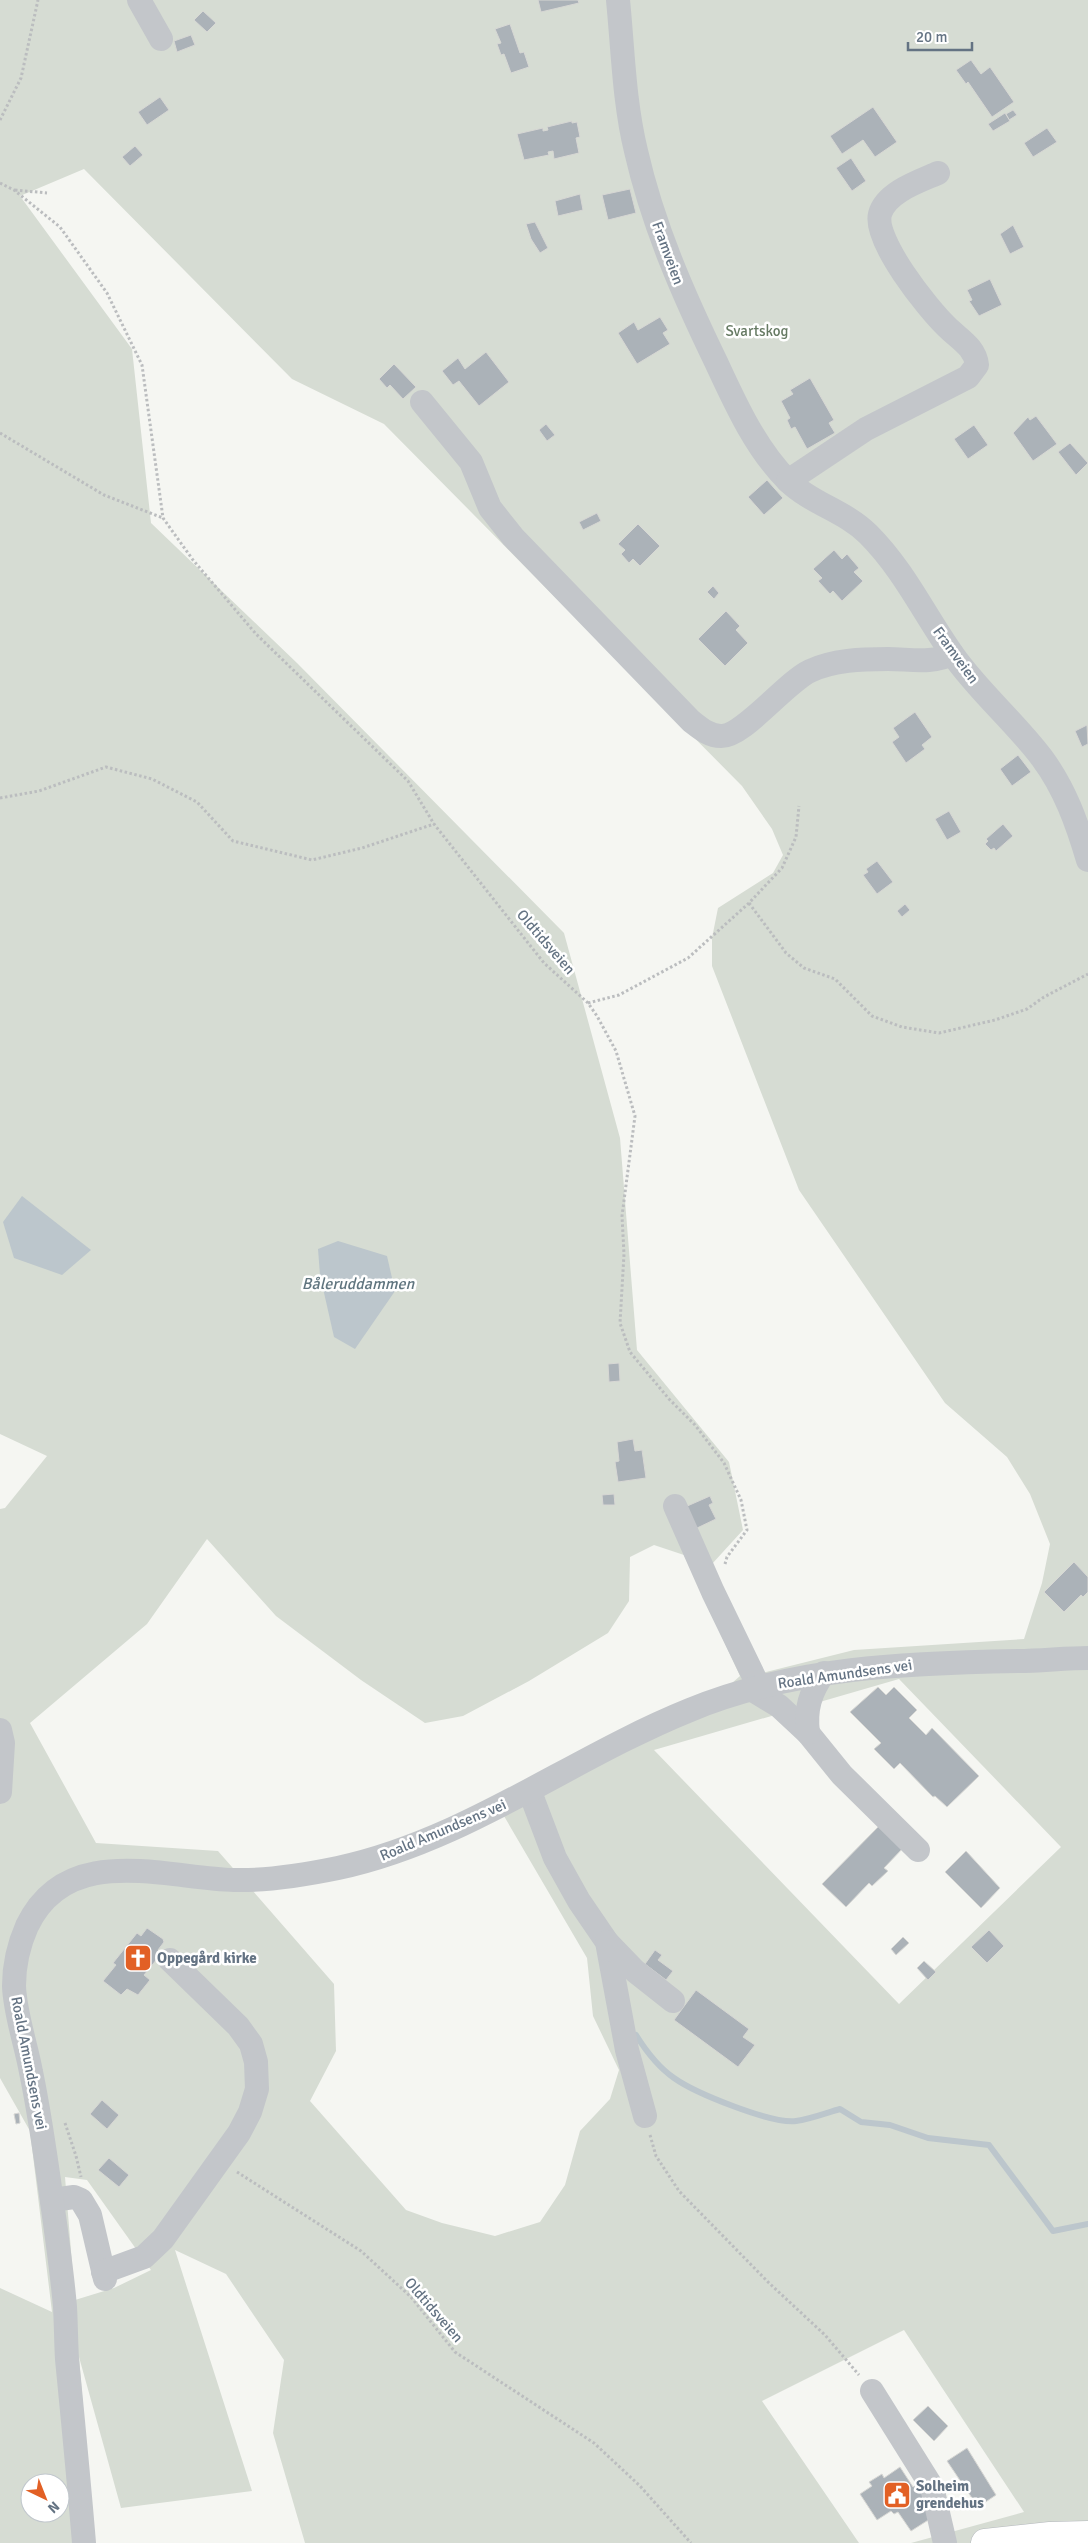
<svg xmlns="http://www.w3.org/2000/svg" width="1088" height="2543" font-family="Signika,sans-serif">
  <rect width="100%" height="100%" fill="#f5f6f2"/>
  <path fill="#d6dcd3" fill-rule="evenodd" d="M0 0H1088V2543H911L1024 2512 904 2330 762 2401 859 2543H305L273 2433 284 2360 226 2274 175 2250 252 2491 121 2508 79 2357 94 2543H0V2288L52 2312 30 2131 0 2078V1509L5 1508 47 1456 0 1434ZM84 169 292 379 384 424 742 786 772 829 783 855 773 873 718 908 712 938V966L799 1190 945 1403 1007 1457 1030 1494 1050 1544 1042 1583 1024 1639 854 1650 762 1673 712 1564 743 1530 729 1462 637 1350 620 1138 564 933 297 663 151 523 132 349 20 196ZM207 1539 276 1616 361 1680 425 1723 463 1716 529 1681 608 1633 629 1601 630 1557 654 1545 684 1555 740 1676 723 1691 494 1799 587 1958 593 2016 619 2070 610 2099 580 2131 565 2185 540 2222 495 2236 442 2223 406 2210 310 2101 336 2051 334 1984 218 1851 96 1843 30 1723 147 1624ZM899 1679 1061 1847 899 2004 654 1750ZM65 2177 87 2180 151 2270 114 2288 75 2300ZM30 2483H60V2513H30Z"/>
  <g fill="#bcc6cc">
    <polygon points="22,1196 91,1250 62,1275 14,1258 3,1222"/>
    <polygon points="338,1241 387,1256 395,1291 355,1349 334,1337 320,1275 318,1249"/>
  </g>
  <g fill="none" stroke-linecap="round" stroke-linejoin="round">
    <path stroke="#bcc6cc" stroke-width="6" d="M636 2035C646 2051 658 2067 674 2078 695 2093 771 2124 796 2121 811 2119 826 2113 840 2109L861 2122 890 2125 928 2138 989 2145 1053 2231 1088 2224"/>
  </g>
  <g fill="#abb2b8" stroke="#d7d7d4">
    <polygon points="538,0 578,0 579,3 541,12"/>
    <polygon points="203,11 216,23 207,32 194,20"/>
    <polygon points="510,24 520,53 524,52 529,67 511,73 504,54 501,55 497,44 501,43 495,29"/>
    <polygon points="191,35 195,45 177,52 174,41"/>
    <polygon points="971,60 981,74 990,67 1014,102 992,117 968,82 966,84 956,70"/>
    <polygon points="160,97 169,110 147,125 138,112"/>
    <polygon points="873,107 897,142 875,157 863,140 842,154 830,136"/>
    <polygon points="1013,110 1017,115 1009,120 1006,114"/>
    <polygon points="1005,113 1010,121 993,131 988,124"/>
    <polygon points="572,121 572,123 577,122 580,137 576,138 579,153 554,159 553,151 548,152 549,155 524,160 517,134 543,128 543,131 548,130 547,127"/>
    <polygon points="1047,128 1057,142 1033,157 1024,143"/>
    <polygon points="135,146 143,155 130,166 122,157"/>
    <polygon points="851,158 866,181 852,191 836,168"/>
    <polygon points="630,189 636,213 608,220 602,195"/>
    <polygon points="580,194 583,210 558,216 555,201"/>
    <polygon points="535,222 548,248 540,253 531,239 526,224"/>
    <polygon points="1013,225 1024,247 1010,254 1000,234"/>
    <polygon points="990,279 1002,305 979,316 969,301 972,300 967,290"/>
    <polygon points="660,317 668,330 663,333 670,344 637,364 618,333 634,322 638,330"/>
    <polygon points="486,352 509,382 479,406 459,381 453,385 442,371 458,358 465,369"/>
    <polygon points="394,364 416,387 403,399 390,385 387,388 379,379"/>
    <polygon points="810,378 834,420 829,423 835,433 807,449 795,427 791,429 787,420 790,418 781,401 793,394 790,390"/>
    <polygon points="1036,416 1057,444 1033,461 1013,433 1028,417 1030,420"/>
    <polygon points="546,424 555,435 547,441 539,430"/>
    <polygon points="974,425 988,445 968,459 954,439"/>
    <polygon points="1070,443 1088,463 1076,475 1058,452"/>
    <polygon points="767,480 783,498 764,515 748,497"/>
    <polygon points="597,513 601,521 583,530 579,522"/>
    <polygon points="638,524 660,546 640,566 633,559 629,563 621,554 625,550 618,544"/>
    <polygon points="834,550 842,559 847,554 859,568 854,572 863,581 842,601 833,591 830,594 818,581 822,578 813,569"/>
    <polygon points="713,586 719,593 714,599 707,592"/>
    <polygon points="726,611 740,626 736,630 748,643 725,666 698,639"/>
    <polygon points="915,712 932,737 922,745 925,749 906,763 892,742 899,737 893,728"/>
    <polygon points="1087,725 1088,744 1082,747 1075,731"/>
    <polygon points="1018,755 1031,772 1012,786 1000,769"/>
    <polygon points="949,811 961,832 947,840 935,819"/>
    <polygon points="1003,824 1013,836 996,851 994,848 991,850 985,844 988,841 986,839"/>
    <polygon points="877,861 893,882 877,894 863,875 868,872 866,869"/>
    <polygon points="905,904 910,910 902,917 897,911"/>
    <polygon points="619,1363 620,1381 609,1382 608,1364"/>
    <polygon points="633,1439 635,1451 642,1450 646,1478 618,1482 615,1462 619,1461 617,1442"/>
    <polygon points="614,1494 615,1505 603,1505 602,1495"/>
    <polygon points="710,1496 713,1503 709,1505 716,1519 695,1529 685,1507"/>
    <polygon points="1074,1562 1088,1577 1088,1592 1083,1597 1081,1595 1064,1612 1044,1592"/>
    <polygon points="878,1687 886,1695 894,1687 917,1710 909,1718 926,1735 932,1728 979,1776 947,1807 935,1796 933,1797 900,1763 894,1769 874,1749 881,1743 850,1712"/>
    <polygon points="881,1824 904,1847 884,1868 888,1871 872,1886 869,1883 846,1907 822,1884"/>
    <polygon points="966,1851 1000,1888 981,1908 945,1872"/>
    <polygon points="147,1928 163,1939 164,1942 158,1950 162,1953 144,1975 150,1980 138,1995 127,1989 121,1995 103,1981 116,1965 113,1963 137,1933 141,1936"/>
    <polygon points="989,1930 1004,1946 987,1963 971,1947"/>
    <polygon points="903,1937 909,1943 896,1955 891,1949"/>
    <polygon points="655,1950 662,1955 658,1960 673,1971 666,1980 645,1964"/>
    <polygon points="924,1961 936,1972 928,1980 917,1968"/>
    <polygon points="696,1990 749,2029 743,2037 755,2045 738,2067 674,2020"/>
    <polygon points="102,2100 119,2115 107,2129 90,2114"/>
    <polygon points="19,2113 20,2123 16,2124 14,2114"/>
    <polygon points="109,2158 129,2175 119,2187 98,2170"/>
    <polygon points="928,2406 948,2426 934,2441 913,2420"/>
    <polygon points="967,2448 996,2495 978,2507 947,2461"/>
    <polygon points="900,2467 913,2487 916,2485 924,2497 921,2499 933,2517 911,2531 898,2512 894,2514 891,2511 877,2520 860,2494 872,2486 869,2482 882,2474 884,2478"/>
  </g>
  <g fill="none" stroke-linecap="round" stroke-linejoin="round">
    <g stroke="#b4b8bc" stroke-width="29">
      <polyline id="major" points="985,2543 1050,2536 1088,2535"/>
    </g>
    <g stroke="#bbbdbf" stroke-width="3" stroke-dasharray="2.5 2.5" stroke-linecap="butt">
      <polyline points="0,120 21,78 38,0"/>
      <polyline points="0,183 14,190 60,227 107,293 142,365 163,518 193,560 256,634 408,781 434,824 544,963 588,1003 597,1016 616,1051 635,1116 622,1216 624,1254 620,1323 630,1352 669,1399 695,1425 724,1463 741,1500 747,1530 727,1557 725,1564"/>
      <polyline points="15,190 47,193"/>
      <polyline points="0,433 104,495 163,518"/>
      <polyline points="0,798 39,791 106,767 152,779 197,802 233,841 312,860 362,848 434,824"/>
      <polyline points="749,903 786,953 804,968 835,979 872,1016 902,1027 939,1033 995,1020 1027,1009 1044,997 1088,974"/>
      <polyline points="588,1003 619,995 688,958 749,903 782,868 796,837 799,806"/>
      <polyline points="65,2123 76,2156 81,2177"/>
      <polyline points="650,2135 656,2156 679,2191 769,2283 825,2335 859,2375"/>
      <polyline points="237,2172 361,2251 411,2297 455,2352 594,2443 640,2486 691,2543"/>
    </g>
    <g stroke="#c3c6ca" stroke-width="24">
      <polyline points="139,0 161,39"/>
      <path d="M618 0C623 50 624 102 636 151 653 226 684 296 717 364 736 405 756 449 788 481 812 504 845 511 868 534 904 570 924 614 953 655 979 692 1015 722 1042 758 1065 789 1077 823 1088 860"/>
      <path d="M422 402 471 462 490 508 513 537 691 721C700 728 709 736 721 736 743 737 785 683 810 671 833 660 862 659 888 659 909 659 933 664 952 654"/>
      <path d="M788 481 866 429 968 377 977 365C975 347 959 339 947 327 928 309 873 240 880 214 886 192 920 181 938 173"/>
      <polyline points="675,1506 713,1592 759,1687"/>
      <polyline points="751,1689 779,1706 808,1733 842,1775 918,1850"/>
      <polyline points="0,1730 3,1743 0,1792"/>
      <path d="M808 1733C805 1710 810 1692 824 1673"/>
      <polyline points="530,1792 555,1858 579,1901 607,1942 627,2050 645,2116"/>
      <polyline points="607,1942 635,1971 673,2001"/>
      <polyline points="52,2200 74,2197 81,2200 90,2215 105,2279"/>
      <polyline points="103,2272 144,2257 163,2239 239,2133 250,2112 257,2089 256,2062 251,2044 238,2026 170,1960"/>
      <polyline points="872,2391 932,2487 945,2543"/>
      <path d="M84 2543C79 2482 73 2421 67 2359 66 2342 66 2324 65 2307 62 2272 57 2237 52 2202 46 2159 40 2115 31 2072 26 2044 15 2014 14 1986 14 1966 19 1944 27 1926 67 1842 164 1878 234 1880 269 1881 304 1875 338 1868 465 1841 571 1758 690 1710 795 1667 906 1663 1018 1661 1041 1661 1065 1658 1088 1658"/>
    </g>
    <use href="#major" stroke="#fff" stroke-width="28"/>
  </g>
  <defs>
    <g id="church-square" transform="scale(1.4375)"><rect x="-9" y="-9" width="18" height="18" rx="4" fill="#e26025" stroke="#fff"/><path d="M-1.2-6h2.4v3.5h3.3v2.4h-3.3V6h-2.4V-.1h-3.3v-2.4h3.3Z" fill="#fff"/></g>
    <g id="civic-square" transform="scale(1.4375)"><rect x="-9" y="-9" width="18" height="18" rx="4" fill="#e26025" stroke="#fff"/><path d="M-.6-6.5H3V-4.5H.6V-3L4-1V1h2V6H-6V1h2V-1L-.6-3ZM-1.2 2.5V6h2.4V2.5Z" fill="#fff"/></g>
  </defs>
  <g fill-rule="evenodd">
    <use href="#church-square" x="138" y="1958"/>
    <use href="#civic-square" x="897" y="2495"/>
  </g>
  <g text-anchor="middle" stroke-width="5" stroke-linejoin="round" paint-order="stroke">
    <g font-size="15" fill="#647383" stroke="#fff">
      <text transform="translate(668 253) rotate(70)" y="5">Framveien</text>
      <text transform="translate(956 655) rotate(54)" y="5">Framveien</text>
      <text transform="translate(546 942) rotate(49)" y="5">Oldtidsveien</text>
      <text transform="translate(845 1674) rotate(-8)" y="5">Roald Amundsens vei</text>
      <text transform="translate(443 1830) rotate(-23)" y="5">Roald Amundsens vei</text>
      <text transform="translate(29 2063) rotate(79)" y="5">Roald Amundsens vei</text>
      <text transform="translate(434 2310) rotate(49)" y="5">Oldtidsveien</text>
    </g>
    <g font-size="15" fill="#667a63" stroke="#fff">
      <text x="757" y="336">Svartskog</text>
    </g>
    <g font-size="15" font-weight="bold" fill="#647383" stroke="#fff" text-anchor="start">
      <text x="157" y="1963">Oppegård kirke</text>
      <text x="916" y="2491">Solheim<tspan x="916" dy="17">grendehus</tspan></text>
    </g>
    <g font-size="16" font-style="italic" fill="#60757f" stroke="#fff">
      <text x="358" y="1289">Båleruddammen</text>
    </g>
  </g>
  <g transform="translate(45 2498) rotate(137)"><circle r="24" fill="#ffffff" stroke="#c1c7cd"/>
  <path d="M0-4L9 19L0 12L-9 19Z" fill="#e26025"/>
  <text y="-8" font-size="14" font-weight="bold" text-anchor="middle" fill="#647383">N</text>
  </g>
  <path d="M908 42v8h64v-8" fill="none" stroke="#647383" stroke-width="2.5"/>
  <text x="916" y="42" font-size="15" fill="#647383" stroke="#ffffff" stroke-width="4" paint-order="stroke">20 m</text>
</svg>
